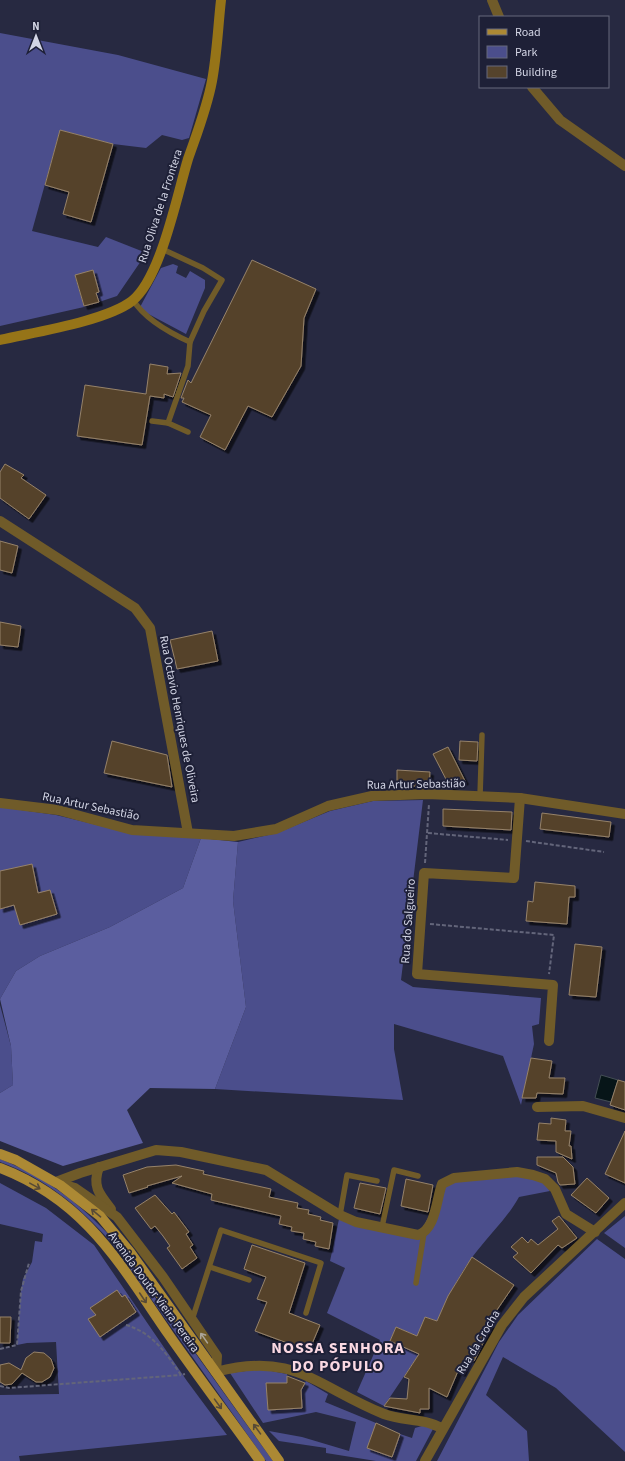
<svg xmlns="http://www.w3.org/2000/svg" width="625" height="1461" font-family="'Source Sans 3',sans-serif">
  <defs>
    <filter id="shadow"><feDropShadow dx="3.5" dy="3.5" stdDeviation="0" flood-color="#0009"/></filter>
  </defs>
  <rect width="100%" height="100%" fill="#272941"/>
  <g fill="#4b4e8c">
    <polygon points="0,33 118,55 206,79 189,138 182,140 162,135 146,148 113,144 60,130 32,231 98,247 106,237 144,252 143,258 117,296 99,302 92,270 75,276 84,307 0,326"/>
    <polygon points="173,264 178,266 176,273 186,278 190,271 205,280 205,288 186,334 139,309 161,268"/>
    <polygon points="423,800 401,980 413,987 541,998 539,1024 532,1026 534,1044 521,1105 503,1056 394,1024 394,1049 403,1100 215,1089 246,1007 233,901 238,842 277,833 330,811 373,801"/>
    <polygon points="0,807 56,815 130,833 201,838 183,888 110,927 40,956 16,971 0,999"/>
    <polygon points="0,1005 11,1046 13,1085 0,1093"/>
    <path d="M0 1159C46 1177 79 1203 113 1239L273 1461H266L111 1242C79 1206 46 1179 0 1162Z"/>
    <path d="M518 1174 543 1182 550 1191 519 1197C508 1217 491 1233 477 1251 460 1272 448 1297 437 1321L425 1317 417 1336 396 1327 390 1341 419 1354 384 1406 357 1392 380 1340 327 1313 345 1268 330 1261 339 1219 417 1238 446 1185 456 1181Z"/>
    <polygon points="0,1183 46,1208 94,1245 187,1381 227,1435 19,1456 20,1461 0,1461 0,1395 59,1394 56,1342 27,1343 17,1345 21,1291 23,1279 32,1262 35,1241 42,1242 43,1234 0,1224"/>
    <polygon points="625,1216 625,1248 604,1233"/>
    <polygon points="597,1239 625,1259 625,1452 556,1388 503,1357 486,1395 527,1431 529,1461 437,1461 499,1342 518,1315"/>
    <polygon points="261,1369 287,1374 287,1383 267,1383 268,1410 302,1408 301,1390 306,1381 328,1394 325,1402 376,1423 392,1457 400,1434 412,1438 415,1428 425,1425 433,1429 416,1461 376,1461 326,1453 326,1448 279,1441 269,1431 302,1437 349,1451 356,1422 316,1412 263,1423 230,1373"/>
  </g>
  <polygon fill="#5b5e9f" points="201,838 238,842 233,901 246,1007 215,1089 150,1088 127,1110 143,1143 63,1166 0,1141 0,1093 13,1085 11,1046 0,999 16,971 40,956 110,927 183,888"/>
  <polygon fill="#071518" stroke="#444e55" points="601,1075 618,1080 611,1102 595,1098"/>
  <g fill="#55432c" stroke="#968269" filter="url(#shadow)">
    <polygon points="60,130 113,144 91,222 63,214 69,192 45,185"/>
    <polygon points="252,260 316,289 304,318 301,366 272,417 248,406 225,450 200,437 211,415 182,402 184,398 181,398 188,380 191,383"/>
    <polygon points="93,270 99,292 96,293 99,302 84,306 75,275"/>
    <polygon points="150,364 168,367 167,374 181,373 173,397 164,394 164,398 150,396 142,445 77,436 85,385 146,394"/>
    <polygon points="5,464 24,475 21,478 46,495 29,519 0,498 0,472"/>
    <polygon points="0,541 18,546 12,573 0,570"/>
    <polygon points="0,622 21,626 18,647 0,645"/>
    <polygon points="212,631 218,661 177,669 170,640"/>
    <polygon points="112,741 167,755 172,787 104,773"/>
    <polygon points="460,741 478,742 477,761 459,760"/>
    <polygon points="448,747 465,781 450,787 433,754"/>
    <polygon points="397,770 430,772 429,787 397,785"/>
    <polygon points="443,809 512,812 511,830 443,826"/>
    <polygon points="542,813 611,822 609,837 540,829"/>
    <polygon points="32,864 38,893 50,890 57,914 20,925 14,905 0,909 0,871"/>
    <polygon points="535,882 575,886 575,897 569,897 567,924 526,921 528,901 533,902"/>
    <polygon points="575,944 602,947 596,997 569,995"/>
    <polygon points="531,1058 552,1061 549,1078 565,1078 563,1094 537,1093 536,1098 522,1098"/>
    <polygon points="618,1080 625,1082 625,1110 610,1105"/>
    <polygon points="551,1118 566,1120 565,1131 571,1131 569,1146 571,1146 572,1159 556,1152 556,1141 537,1140 539,1123 551,1124"/>
    <polygon points="625,1131 625,1183 605,1174"/>
    <polygon points="537,1157 563,1157 573,1167 575,1184 560,1185 558,1182 556,1173 537,1165"/>
    <polygon points="176,1165 204,1171 203,1174 271,1189 269,1197 298,1203 297,1208 309,1210 308,1214 321,1217 320,1220 333,1223 329,1249 315,1246 316,1242 303,1239 304,1233 291,1231 292,1227 279,1224 281,1216 211,1200 212,1194 172,1183 182,1176 147,1186 148,1187 129,1193 123,1175 147,1167"/>
    <polygon points="587,1178 609,1198 596,1213 571,1195"/>
    <polygon points="406,1179 433,1185 428,1212 401,1206"/>
    <polygon points="360,1183 386,1188 380,1214 354,1208"/>
    <polygon points="155,1195 172,1214 174,1212 189,1232 186,1234 193,1245 190,1247 197,1258 182,1269 167,1248 170,1246 163,1236 155,1226 151,1229 135,1208"/>
    <polygon points="559,1216 577,1238 562,1248 558,1245 531,1273 513,1257 518,1253 511,1247 522,1237 528,1243 531,1239 538,1245 558,1229 552,1221"/>
    <polygon points="252,1245 305,1263 289,1313 320,1325 309,1351 255,1331 267,1302 257,1299 266,1277 244,1269"/>
    <polygon points="472,1257 514,1285 488,1323 492,1325 474,1361 469,1358 462,1373 458,1371 447,1397 429,1388 429,1409 420,1409 420,1413 384,1406 390,1398 407,1399 409,1379 404,1377 419,1354 390,1341 396,1327 417,1336 425,1317 437,1321 448,1296"/>
    <polygon points="117,1290 122,1297 125,1295 136,1312 100,1337 88,1319 96,1315 90,1308"/>
    <polygon points="0,1317 11,1317 10,1343 0,1343"/>
    <polygon points="34,1352 44,1353 51,1359 54,1368 50,1377 42,1382 36,1382 22,1373 12,1384 5,1385 0,1382 0,1365 9,1363 21,1370 26,1358"/>
    <polygon points="287,1376 305,1383 301,1390 302,1408 268,1410 266,1383 287,1383"/>
    <polygon points="376,1423 400,1434 392,1457 367,1448"/>
  </g>
  <g fill="none" stroke-linecap="round" stroke-linejoin="round">
    <g stroke="#63657a" stroke-width="2" stroke-dasharray="4 2" stroke-linecap="butt">
      <polyline points="428,833 508,840"/>
      <polyline points="526,841 604,852"/>
      <polyline points="425,863 429,804"/>
      <polyline points="430,924 554,935 549,974"/>
      <path d="M126 1325C153 1333 166 1353 181 1375L185 1374"/>
      <polyline points="0,1349 17,1345 21,1291 29,1263"/>
      <polyline points="0,1386 9,1388 181,1375"/>
    </g>
    <g stroke="#705b29" stroke-width="5.5">
      <path d="M133 300C145 319 170 333 190 342L204 311 222 280 203 268 162 249"/>
      <polyline points="152,421 168,423 188,366 190,342"/>
      <polyline points="168,423 188,432"/>
      <polyline points="480,796 482,735"/>
      <polyline points="340,1215 347,1175 377,1181"/>
      <polyline points="382,1227 394,1170 418,1176"/>
      <polyline points="210,1267 249,1280"/>
      <polyline points="416,1283 424,1233"/>
      <polyline points="192,1320 221,1230 321,1263 306,1313"/>
    </g>
    <g stroke="#705b29" stroke-width="10">
      <polyline points="492,0 499,17"/>
      <polyline points="532,87 560,120 625,166"/>
      <polyline points="0,521 135,608 150,628 188,833"/>
      <polyline points="520,798 514,878 424,873 417,974 553,985 549,1041"/>
      <polyline points="0,803 58,810 132,830 234,836 276,829 328,806 372,796 427,794 520,798 625,814"/>
      <polyline points="537,1107 583,1106 625,1118"/>
      <path d="M99 1167C92 1186 99 1194 111 1209"/>
      <path d="M56 1182 80 1173 156 1150 181 1152 266 1170 340 1215 356 1222 418 1235C436 1229 436 1200 442 1184L454 1178 517 1172 533 1175 545 1179 555 1189 566 1214 595 1232"/>
      <path d="M58 1183 75 1188 117 1217 163 1277 217 1356 216 1372C295 1351 317 1387 384 1414 397 1419 412 1419 425 1422 431 1423 437 1426 442 1428"/>
    </g>
    <polyline stroke="#705b29" stroke-width="10" points="425,1461 502,1325 524,1297 625,1203"/>
    <path stroke="#967418" stroke-width="10" d="M0 340C35 332 106 321 132 301 161 278 177 195 188 159 197 133 207 108 212 81 217 54 218 27 221 0"/>
    <g stroke="#ac8934" stroke-width="10">
      <polyline points="0,1154 16,1160 60,1185 100,1216 130,1252 279,1461"/>
      <path d="M0 1168C86 1201 120 1264 169 1335 199 1378 230 1419 260 1461"/>
    </g>
  </g>
  <defs><path id="oneway-shaft" d="M-6 0H5M1.5-3L5.5 0L1.5 3" fill="none" stroke-width="1.6" stroke-linecap="round" stroke-linejoin="round"/></defs>
  <g stroke="#574a36">
    <use href="#oneway-shaft" transform="translate(35 1186) rotate(29)"/>
    <use href="#oneway-shaft" transform="translate(96 1213) rotate(-140)"/>
    <use href="#oneway-shaft" transform="translate(143 1298) rotate(56)"/>
    <use href="#oneway-shaft" transform="translate(218 1404) rotate(54)"/>
    <use href="#oneway-shaft" transform="translate(257 1429) rotate(-126)"/>
  </g>
  <use stroke="#aba499" href="#oneway-shaft" transform="translate(204 1338) rotate(-125)"/>
  <g text-anchor="middle" stroke-width="4" stroke-linejoin="round" paint-order="stroke">
    <g font-size="12" fill="#d2d4e4" stroke="#1e2037">
      <text transform="translate(160 206) rotate(-72)" y="4">Rua Oliva de la Frontera</text>
      <text transform="translate(180 719) rotate(79)" y="4">Rua Octavio Henriques de Oliveira</text>
      <text transform="translate(416 784) rotate(-1)" y="4">Rua Artur Sebastião</text>
      <text transform="translate(91 806) rotate(12)" y="4">Rua Artur Sebastião</text>
      <text transform="translate(408 921) rotate(-86)" y="4">Rua do Salgueiro</text>
      <text transform="translate(154 1292) rotate(54)" y="4">Avenida Doutor Vieira Pereira</text>
      <text transform="translate(478 1342) rotate(-59)" y="4">Rua da Crocha</text>
    </g>
    <g font-size="16" font-weight="bold" letter-spacing="1" fill="#fad8e2" stroke="#1e2037">
      <text x="338" y="1353">NOSSA SENHORA<tspan x="338" dy="18">DO PÓPULO</tspan></text>
    </g>
  </g>
  <rect x="479" y="16" width="130" height="72" fill="#1e2037" stroke="#66687c"/>
  <rect x="487" y="29" width="20" height="6" fill="#ac8934" stroke="#66687c"/>
  <text x="515" y="36" font-size="12" fill="#d2d4e4">Road</text>
  <rect x="487" y="46" width="20" height="12" fill="#4b4e8c" stroke="#66687c"/>
  <text x="515" y="56" font-size="12" fill="#d2d4e4">Park</text>
  <rect x="487" y="66" width="20" height="12" fill="#55432c" stroke="#66687c"/>
  <text x="515" y="76" font-size="12" fill="#d2d4e4">Building</text>
  <g transform="translate(36 36)" stroke="#1e2037" stroke-width="3" paint-order="stroke">
  <path d="M0-3L7 15L0 10L-7 15Z" fill="#d2d4e4"/>
  <text y="-6" font-size="11" font-weight="bold" text-anchor="middle" fill="#d2d4e4">N</text>
  </g>
</svg>
